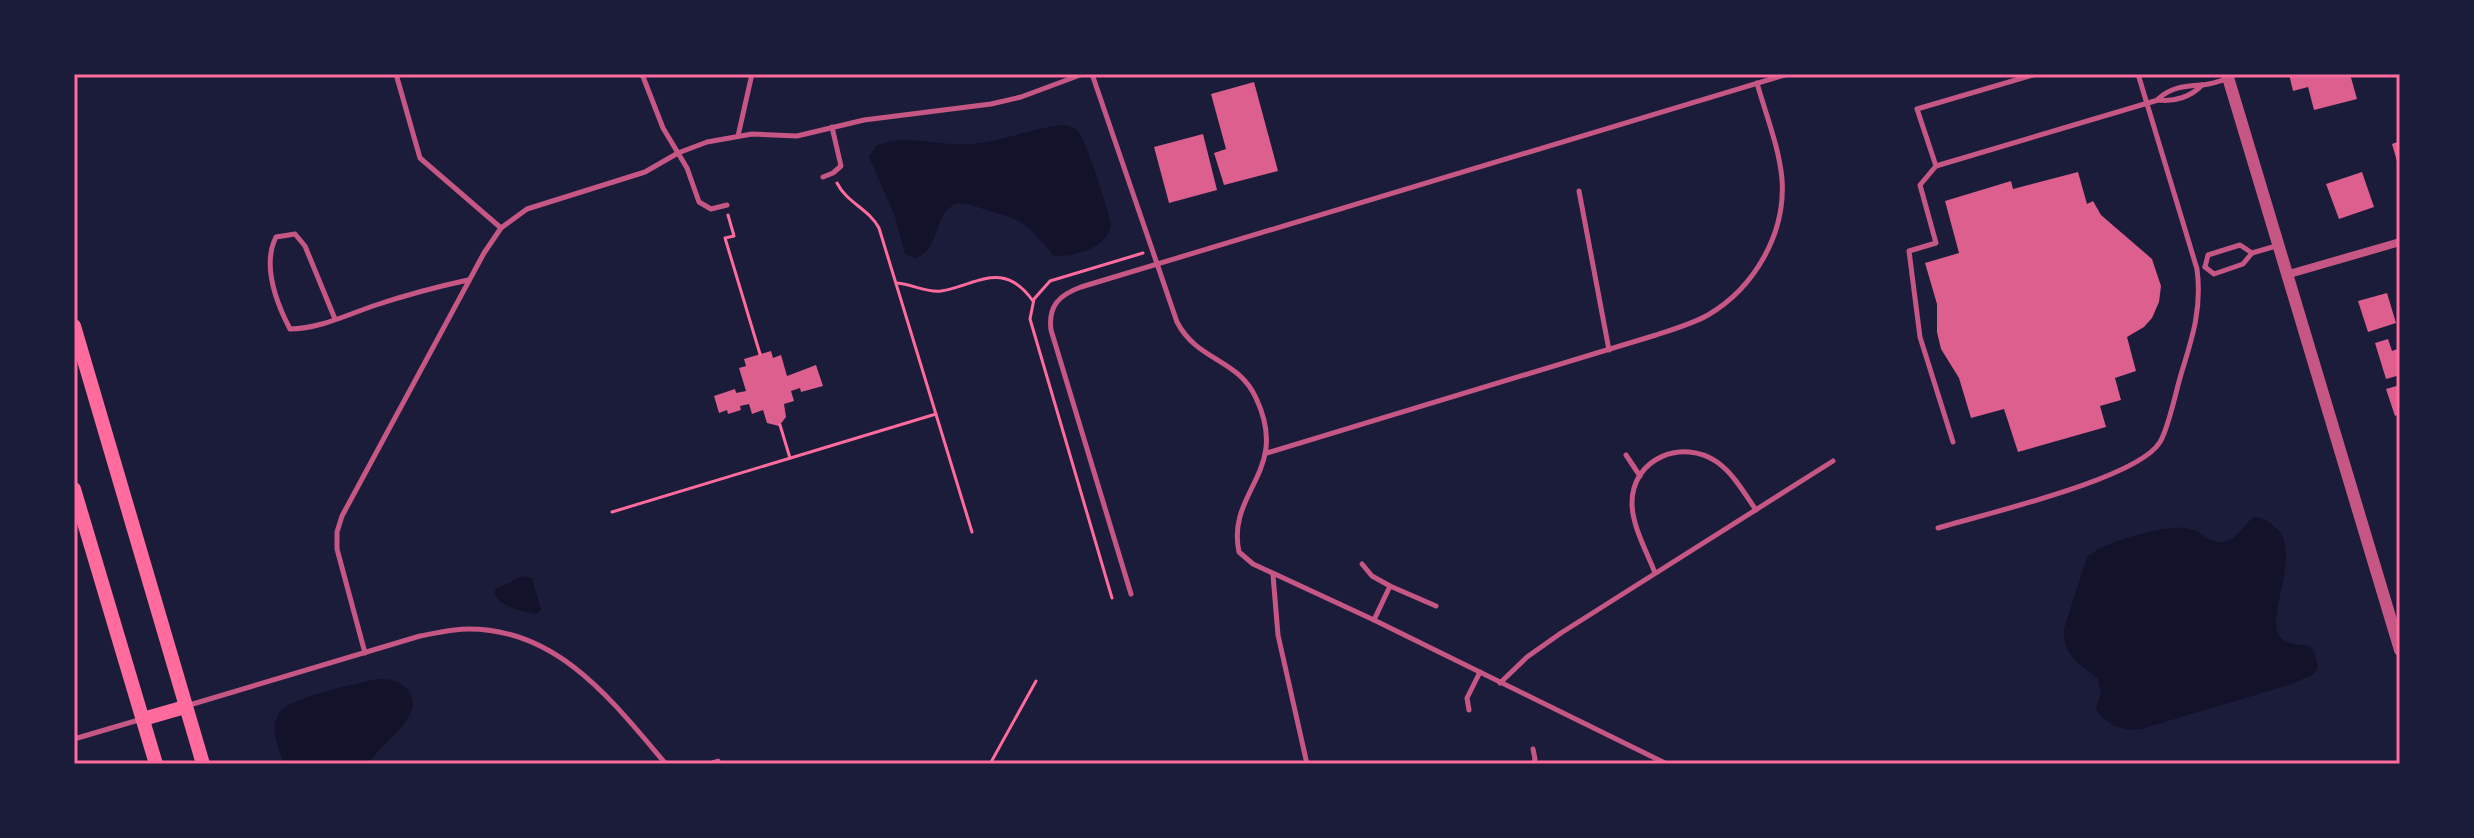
<svg xmlns="http://www.w3.org/2000/svg" width="2474" height="838" font-family="Raleway,sans-serif">
  <rect width="100%" height="100%" fill="#1b1b3a"/>
  <g fill="#12122b">
    <path d="M1065 125C1068 126 1074 127 1077 130 1085 136 1109 212 1111 225 1107 248 1074 257 1054 256 1027 225 1028 221 986 210 978 207 970 204 961 203 932 207 943 249 915 258L905 254 895 216 869 157 876 146C905 133 937 146 968 144 1001 143 1032 127 1065 125Z"/>
    <path d="M2254 517C2263 517 2269 521 2276 528 2306 556 2257 626 2285 641 2291 644 2303 645 2310 646L2315 654 2318 668 2314 674 2289 685 2141 729C2122 731 2107 726 2096 709L2101 693 2098 679C2080 664 2062 655 2064 629L2087 557C2104 542 2167 523 2190 529 2202 532 2212 545 2225 542 2238 538 2244 524 2254 517Z"/>
    <path d="M523 576 532 578 541 610 536 614C521 611 503 608 494 594L496 589Z"/>
    <path d="M377 679C388 679 398 680 406 688 431 714 381 741 369 764H284C279 749 270 731 278 715 286 697 357 684 377 679Z"/>
  </g>
  <g fill="#dd5f8e">
    <polygon points="2289,74 2350,74 2357,99 2314,110 2308,87 2293,91"/>
    <polygon points="1254,82 1278,171 1224,185 1214,153 1226,149 1211,94"/>
    <polygon points="1203,134 1217,190 1169,203 1154,147"/>
    <polygon points="2400,141 2400,168 2399,168 2392,144"/>
    <polygon points="2078,172 2087,204 2093,201 2101,215 2152,259 2161,286 2159,302 2152,318 2144,327 2127,337 2136,371 2115,378 2121,400 2100,406 2106,427 2018,452 2004,409 1971,418 1959,378 1941,349 1937,332 1937,304 1925,263 1959,253 1945,201 2011,181 2013,189"/>
    <polygon points="2362,172 2374,207 2339,219 2326,184"/>
    <polygon points="2387,293 2396,323 2368,332 2358,301"/>
    <polygon points="2388,339 2392,351 2400,348 2400,375 2386,379 2375,343"/>
    <polygon points="771,351 773,358 781,355 787,376 816,365 823,386 801,392 800,388 791,391 794,401 784,404 786,417 779,426 767,423 763,410 752,414 749,404 740,406 741,410 728,414 727,410 719,413 714,396 735,389 736,393 746,391 739,368 746,366 744,359"/>
    <polygon points="2400,385 2400,414 2395,416 2386,389"/>
  </g>
  <g fill="none" stroke-linecap="round" stroke-linejoin="round">
    <g stroke="#ff6b9d" stroke-width="3">
      <path d="M837 183C847 203 869 209 879 228L972 532"/>
      <polyline points="728,215 734,236 725,238 760,354"/>
      <path d="M897 283C912 284 926 293 941 291 977 285 1003 259 1033 301"/>
      <polyline points="780,425 790,458"/>
      <polyline points="612,512 936,414"/>
      <polyline points="1112,598 1030,319 1034,299 1050,281 1143,253"/>
      <polyline points="990,764 1036,681"/>
    </g>
    <g stroke="#c65784" stroke-width="5">
      <polyline points="396,74 420,158 501,228"/>
      <polyline points="642,74 663,128 687,168 699,202 711,209 727,205"/>
      <path d="M1092 74 1177 322C1198 362 1238 358 1256 398 1291 472 1226 491 1239 552L1253 564 1374 620 1667 764"/>
      <path d="M2036 74 1917 109 1936 166 2158 100C2174 102 2191 97 2202 85"/>
      <path d="M2158 99C2171 87 2185 86 2201 85 2209 85 2219 81 2227 79"/>
      <polyline points="738,136 752,74"/>
      <polyline points="1936,166 1920,185 1936,243 1909,251 1920,337 1953,442"/>
      <polyline points="823,177 833,173 841,166 832,127"/>
      <polyline points="1579,191 1609,350"/>
      <polyline points="2205,267 2214,274 2243,264 2252,253 2276,246"/>
      <polyline points="2205,267 2208,255 2240,245 2252,253"/>
      <path d="M335 319 305 246 295 234 276 237C262 265 276 302 290 329 319 329 349 314 376 305 406 295 436 287 468 280"/>
      <path d="M1267 453 1656 335C1674 329 1692 324 1708 315 1754 288 1786 234 1782 179 1779 147 1766 115 1757 83"/>
      <polyline points="1626,455 1640,476"/>
      <path d="M1938 528C1984 514 2138 479 2160 442 2169 427 2176 390 2182 371 2193 336 2202 307 2197 269L2138 74"/>
      <polyline points="1362,564 1372,576 1390,586 1374,620"/>
      <path d="M1655 573C1647 552 1632 526 1632 503 1632 458 1683 438 1717 462 1733 473 1745 494 1756 510"/>
      <polyline points="1273,575 1278,635 1307,764"/>
      <polyline points="1390,586 1436,606"/>
      <path d="M1131 594 1051 330C1048 306 1059 295 1081 287L1788 74"/>
      <polyline points="365,653 337,549 337,532 342,516 484,253 501,228 527,209 645,172 678,153 707,142 752,134 797,136 864,120 991,104 1021,97 1083,74"/>
      <polyline points="1500,683 1527,657 1561,633 1833,461"/>
      <path d="M186 706 420 636C436 633 453 629 469 629 559 629 613 702 666 764"/>
      <polyline points="1469,710 1467,698 1480,672"/>
      <polyline points="74,739 142,719"/>
      <polyline points="709,764 718,761"/>
      <polyline points="1533,764 1535,759 1533,749"/>
    </g>
    <polyline stroke="#c65784" stroke-width="8" points="2286,275 2400,242"/>
    <polyline stroke="#c65784" stroke-width="12" points="2227,74 2400,650"/>
    <g stroke="#ff6b9d" stroke-width="14">
      <polyline points="74,326 203,764"/>
      <polyline points="74,489 156,764"/>
      <polyline points="143,719 185,707"/>
    </g>
  </g>
  <rect width="2474" height="838" fill="none" stroke="#1b1b3a" stroke-width="152"/>
  <rect x="76" y="76" width="2322" height="686" fill="none" stroke="#ff6b9d" stroke-width="3"/>
</svg>
